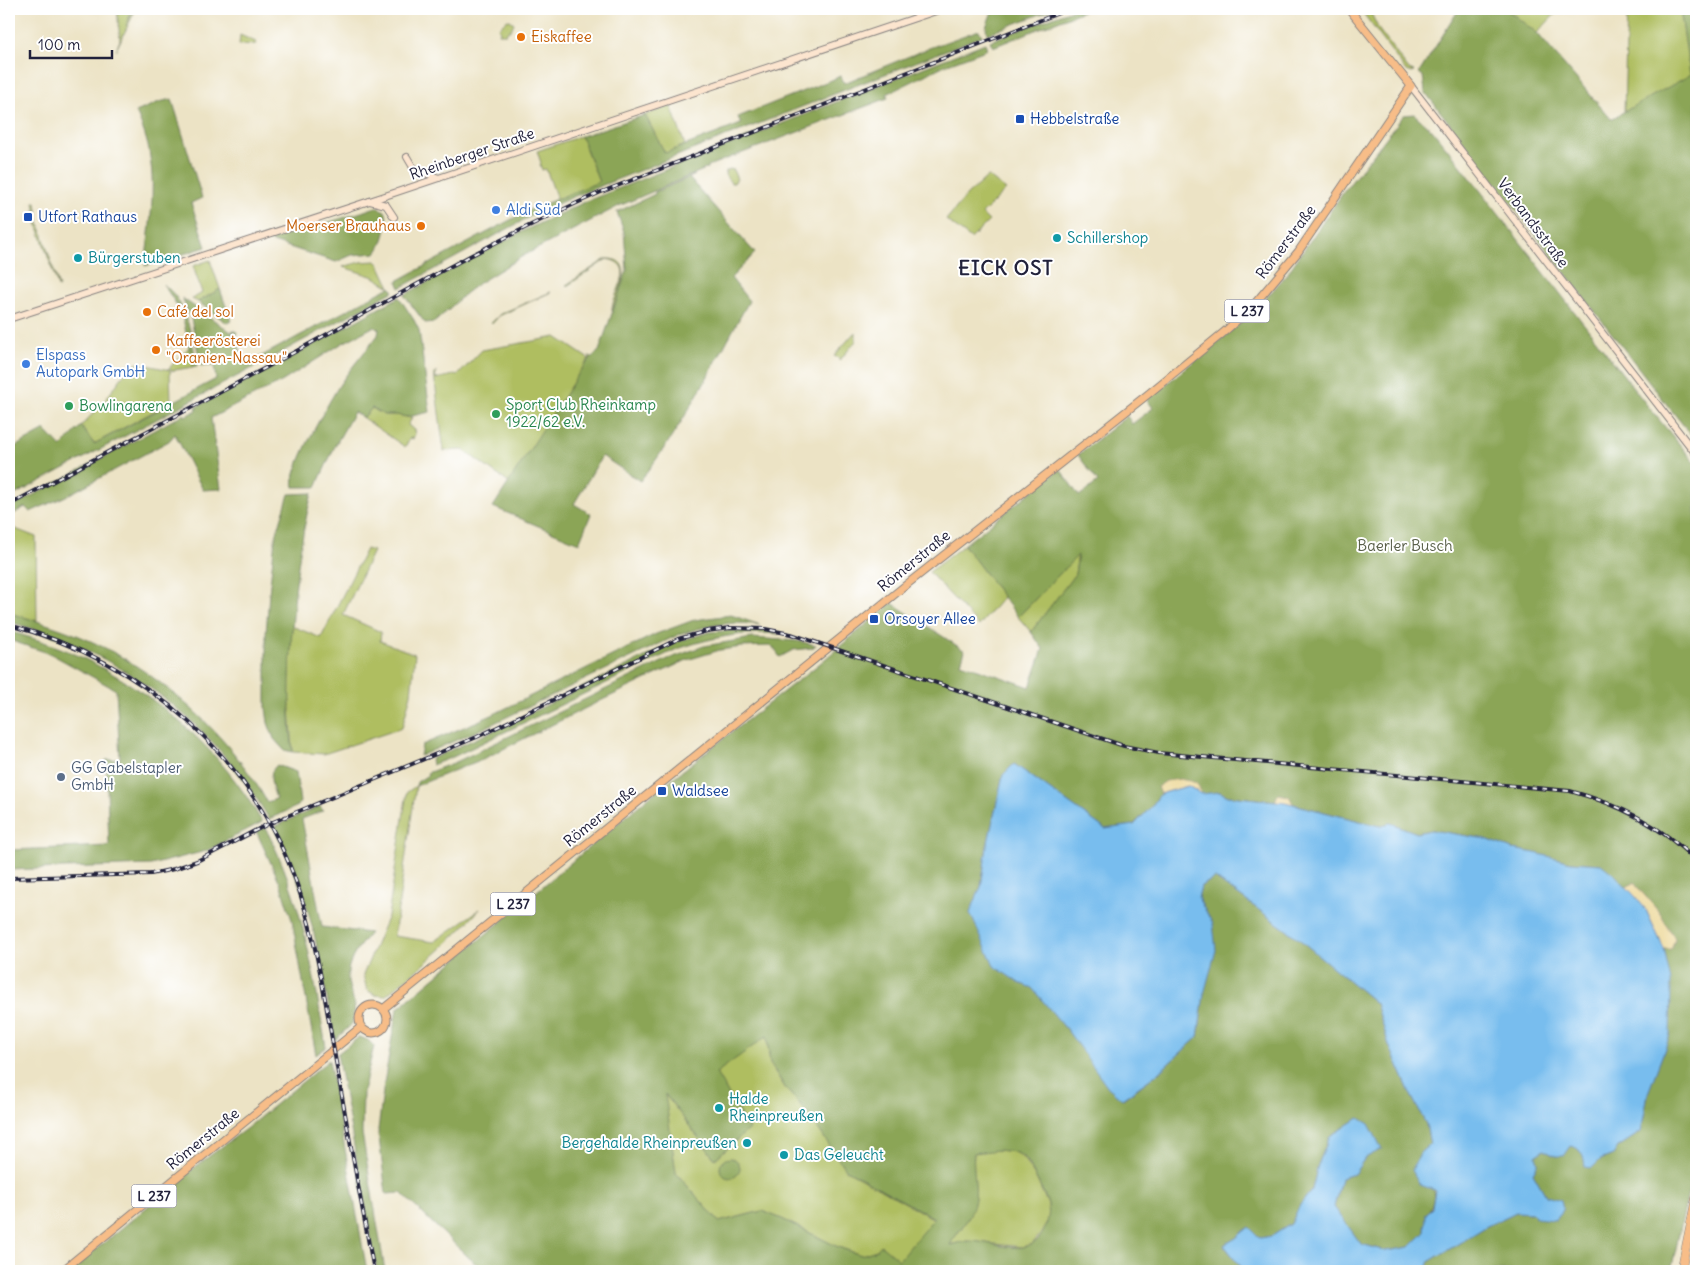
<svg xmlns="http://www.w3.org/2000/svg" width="1705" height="1280" font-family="Delius,sans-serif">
  <rect width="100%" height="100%" fill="#fff"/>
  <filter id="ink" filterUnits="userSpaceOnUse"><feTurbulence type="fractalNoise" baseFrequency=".02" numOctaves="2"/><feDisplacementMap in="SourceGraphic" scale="10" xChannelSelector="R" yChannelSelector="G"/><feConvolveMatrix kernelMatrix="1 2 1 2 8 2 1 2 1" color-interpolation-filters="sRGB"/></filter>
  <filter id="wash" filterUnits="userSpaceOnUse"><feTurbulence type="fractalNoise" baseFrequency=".0096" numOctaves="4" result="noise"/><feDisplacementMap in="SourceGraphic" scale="20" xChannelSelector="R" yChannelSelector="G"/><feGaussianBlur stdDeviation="1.12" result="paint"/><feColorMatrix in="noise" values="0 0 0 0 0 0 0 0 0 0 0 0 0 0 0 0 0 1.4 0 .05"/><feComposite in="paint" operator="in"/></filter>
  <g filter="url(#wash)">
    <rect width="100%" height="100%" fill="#ece3c5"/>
    <g fill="#afbe60" stroke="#68704e">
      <polygon points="117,9 132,9 126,26 134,9 136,9 116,50 120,40"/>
      <polygon points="1360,9 1369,9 1379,30 1409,70 1414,72 1411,73 1406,71"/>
      <polygon points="1506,9 1560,9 1537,33"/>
      <polygon points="1627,9 1680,9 1691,75 1624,112"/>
      <path d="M510 20 514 23 511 30H508L506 34H499L500 31 498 29C502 25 504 20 510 20Z"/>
      <polygon points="240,35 256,42 257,44 239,45"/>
      <polygon points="671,106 685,145 665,154 645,115"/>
      <polygon points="581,136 599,182 557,199 546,169 542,170 540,164 541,163 537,151"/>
      <polygon points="730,169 733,170 737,179 734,183 731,183 725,175 726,171"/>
      <polygon points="988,176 1006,190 982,214 989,221 971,239 946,220 967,195"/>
      <polygon points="34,202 36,202 39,223 59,287 58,287 38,227"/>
      <path d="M606 259C638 257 617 295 612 311 611 293 640 265 607 259L567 286 566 285Z"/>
      <polygon points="210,260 220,289 198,302 192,299 202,293 193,266"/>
      <polygon points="376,261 379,264 390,287 374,277 343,267 360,262"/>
      <polygon points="551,292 499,316 492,324 491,323 500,314"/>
      <polygon points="856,332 856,341 839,361 839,358 834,356 854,333"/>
      <polygon points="556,337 589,359 590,356 593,358 589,359 579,373 509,483 463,450 444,451 434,375 437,371 435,379 459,374 482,350"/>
      <polygon points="190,346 193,367 170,371 171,402 94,444 81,426 103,403 125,373 137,363 170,370 170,367"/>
      <polygon points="372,408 384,415 396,415 412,418 408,425 414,430 415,434 413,439 410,438 405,447 363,418"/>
      <polygon points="13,528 36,537 37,621 9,613 9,531"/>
      <polygon points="964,545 1003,597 979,626 929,572"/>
      <polygon points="366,549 373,551 343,615 381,632 380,641 415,654 411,694 402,728 324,754 293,752 289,692 292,626 321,638"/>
      <polygon points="1078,554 1075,574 1031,632 1018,617"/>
      <path d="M416 786 394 936 434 942 480 909C450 943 420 968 385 996L375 995 367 990 363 975 388 916 407 792Z"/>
      <polygon points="767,1036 770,1064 786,1089 808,1113 845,1169 934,1219 899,1261 881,1246 877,1250 861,1255 838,1247 782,1219 762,1211 719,1222 676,1173 664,1093 715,1159 749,1129 715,1073"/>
      <polygon points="998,1150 1014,1152 1023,1158 1036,1178 1048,1205 1049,1219 1040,1235 1032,1244 1022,1247 967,1241 949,1245 965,1223 975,1187 973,1166 974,1152"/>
    </g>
    <g fill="#8ba556" stroke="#566448" fill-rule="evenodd">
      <polygon points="993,9 1054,9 987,34 986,27"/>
      <polygon points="1074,9 1088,9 993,47 990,41"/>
      <polygon points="1459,9 1506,9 1537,33 1611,119 1690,75 1680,9 1696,9 1696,441 1668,406 1425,92 1423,76 1419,73"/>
      <polygon points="979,30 982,36 575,196 535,214 400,288 397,281 527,211 599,182 581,136 645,115 665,153 741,124 738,117 841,76 844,83 929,48"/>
      <polygon points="985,43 987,48 983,51 945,65 887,94 888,98 708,166 708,168 619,206 523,256 479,283 466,293 435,322 425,323 404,295 523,231 587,201"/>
      <path d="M172 99 202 198 191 203 206 247 145 266C149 231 156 192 150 157 148 141 142 126 136 112L159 102Z"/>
      <path d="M1414 114 1432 130 1462 167 1646 404 1696 464V1157L1671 1271H1426L1430 1261 1487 1226 1516 1212 1532 1213 1555 1220 1563 1210 1546 1196 1533 1173 1538 1163 1535 1155 1544 1150 1555 1156 1571 1146 1576 1147 1584 1156 1600 1160 1613 1155 1618 1147 1641 1132 1648 1093 1670 1035 1664 949 1646 911 1635 896 1601 864 1571 862 1535 853 1512 849 1486 839 1431 830 1417 833 1390 823 1379 826 1285 802 1228 796 1220 792 1205 794H1160L1152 806 1133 825 1105 829 1014 764 1003 775 987 847 981 887 970 913 1019 983 1032 987 1123 1099 1157 1074 1198 1037 1213 924 1198 898 1201 886 1215 878 1299 939 1376 1003 1389 1045 1411 1095 1426 1124 1430 1144 1420 1153C1427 1172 1443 1197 1426 1214L1425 1232 1410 1247 1387 1251 1361 1244 1334 1207 1341 1178 1354 1174 1365 1158 1359 1118 1330 1136 1318 1165 1312 1190 1300 1205 1291 1224 1272 1236 1260 1238 1249 1227 1236 1238 1224 1245 1242 1268 1247 1271H988C976 1269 963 1266 950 1271H483L401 1193 386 1194 378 1130 384 1083 397 1009 650 796 819 664 892 603 965 651 961 663 1030 687 1043 649 1031 632 1075 574 1078 555 1018 617 964 545 1060 469 1079 496 1098 482 1078 455 1127 416 1132 424 1153 408 1147 400 1254 312 1287 274 1345 190 1404 115ZM767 1036 770 1063 786 1089 808 1113 845 1169 934 1218 899 1260 881 1245 877 1250 861 1255 838 1247 782 1219 762 1211 719 1222 676 1173 665 1094 715 1159 749 1129 716 1073ZM998 1150C1006 1151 1017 1151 1023 1157 1030 1164 1046 1196 1048 1205 1051 1218 1043 1240 1030 1245 1011 1252 988 1241 969 1241 963 1241 956 1244 950 1245 957 1232 970 1220 974 1204 978 1189 972 1169 974 1153Z"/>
      <path d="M695 175 689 178 755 253 731 278 749 301C715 362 684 426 640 481L602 456 574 504 591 514 579 543 493 507 579 373 590 359 599 351 627 270 624 232 617 212 655 194V192Z"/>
      <path d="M376 207 385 211C390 220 383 246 376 253L352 255 336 262 267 240C303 229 340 220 376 207Z"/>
      <path d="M163 284C188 302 192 338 197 367H193L182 313Z"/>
      <polygon points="390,287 394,291 247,371 9,498 9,450 45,430 61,447 81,426 94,444 216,379 214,366 201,366 191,319 182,298 234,334 232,330 237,332 236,336 245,365"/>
      <polygon points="220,289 231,321 227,323 198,302"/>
      <path d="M399 297 414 320 419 330 430 412 407 417 396 415H384L372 408 363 418 354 412 336 444 316 487H294C288 472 330 400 340 384 351 367 366 351 378 335L379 329 373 327 341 344 283 381 211 418 221 489 203 490 175 434 169 441 64 497 30 512 25 507 9 517V508L184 414 185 416 197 410 196 407 264 372Z"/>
      <path d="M312 493C299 543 294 593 291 645 290 681 288 716 293 752L284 750 274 739 268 723 266 708V633L269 593 275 539 289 494Z"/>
      <path d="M9 613C38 621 68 630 95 643 162 674 232 738 267 802L276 799C273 788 266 774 277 765L296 772 300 802 298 806 269 819C212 720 119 651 9 622Z"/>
      <path d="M731 615 760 625C733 620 704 626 678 635L484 728 420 756 422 745 492 715 656 634 694 620Z"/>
      <path d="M752 629 769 631 779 634C744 631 708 638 675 650L453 757 432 765 431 759 510 723 675 642 710 632Z"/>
      <path d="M9 631C32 638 55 645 77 655 153 691 221 748 262 822L206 851 151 865 9 870V850L109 846 106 760 120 759 116 690 51 654 9 640Z"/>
      <polygon points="752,638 797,641 816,645 812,648 793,650 780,657 772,646 742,647 720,650 687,660 596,703 483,759 416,786 417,782 428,775 427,773 456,762 668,659 704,646"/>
      <path d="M320 806 323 811 302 819 322 927 370 933C358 948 343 965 349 986 354 1005 357 1003 352 1024L335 1040C325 992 319 944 304 898 296 874 285 851 274 827Z"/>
      <path d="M265 827C303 900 312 967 326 1047L316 1055 292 920 280 883 256 831Z"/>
      <polygon points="359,1037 368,1040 374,1046 363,1092 362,1133 385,1271 377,1271 337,1054"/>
      <polygon points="329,1060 367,1271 70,1271 200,1163 247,1128"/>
      <circle cx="730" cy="1168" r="10"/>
    </g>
    <g fill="#eeda9e" stroke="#887e6c">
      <path d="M1180 779C1192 782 1199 780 1201 794L1188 786 1160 794 1157 787 1166 781Z"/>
      <polygon points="1278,794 1289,796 1294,805 1275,801"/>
      <polygon points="1634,883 1659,912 1675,939 1671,949 1664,949 1646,910 1626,887"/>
    </g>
    <path fill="#78bdee" stroke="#4d7094" d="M1014 764 1105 829 1134 825 1152 806 1160 794 1188 786 1201 794 1220 792 1228 796 1285 802 1379 826 1390 823 1417 833 1431 830 1486 839 1512 849 1535 853 1571 862 1601 864 1616 876 1635 896 1646 910 1664 949 1671 982 1670 1035 1648 1093 1641 1132 1618 1147 1613 1155 1600 1160 1592 1168 1585 1167C1584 1158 1582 1148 1571 1146L1564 1156H1555L1544 1150 1536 1155 1538 1163 1533 1173 1546 1196 1561 1200 1563 1210 1555 1220 1536 1218 1532 1213 1516 1212 1487 1226 1430 1261 1426 1271H1247L1242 1268 1224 1245 1236 1238 1249 1227 1260 1238 1272 1236 1291 1224 1300 1205 1312 1190 1318 1165 1330 1136 1359 1118 1369 1124 1382 1149 1365 1158 1354 1174 1341 1178 1334 1207 1361 1244 1386 1251 1410 1247 1425 1232 1426 1214 1432 1208 1435 1190 1420 1185 1412 1170 1420 1153 1430 1144 1426 1124 1411 1095 1389 1045 1376 1003 1299 939 1215 878 1201 886 1198 898 1213 924 1216 950 1204 994 1198 1037 1157 1074 1122 1099 1108 1087 1067 1030 1032 988 1019 983 994 966 970 913 981 887 987 847 1003 775Z"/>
  </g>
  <g filter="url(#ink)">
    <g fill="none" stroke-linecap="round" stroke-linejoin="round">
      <g stroke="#878280" stroke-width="8">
        <g id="secondary">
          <polyline points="1411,86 1696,454"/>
          <polyline points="407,157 414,169 439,178"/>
          <polyline points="370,201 386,205 394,217"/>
          <polyline points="9,319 394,193 942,9"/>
        </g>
      </g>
      <g stroke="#878280" stroke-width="9">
        <g id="primary">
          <circle cx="373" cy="1019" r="14"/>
          <polyline points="383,1009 906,585 1147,395 1223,333 1252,307 1298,252 1411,86 1349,9"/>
          <polyline points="62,1271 361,1027"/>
        </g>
      </g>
      <g stroke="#878280" stroke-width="9">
        <g id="motorway">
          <polyline points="1681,1271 1696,1198"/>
          <polyline points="1696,1271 1696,1269"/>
        </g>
      </g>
      <use href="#secondary" stroke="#fce5cf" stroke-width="6"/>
      <use href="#primary" stroke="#f7bd88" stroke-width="7"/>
      <use href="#motorway" stroke="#f7bd88" stroke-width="8"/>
      <g stroke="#22223b" stroke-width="4">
        <g id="rail">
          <path d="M9 505C103 454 198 405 291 354 393 298 493 240 599 193L1069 9"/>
          <path d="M9 625C145 661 255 758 300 893 318 948 326 1006 336 1062 348 1132 361 1202 374 1271"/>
          <path d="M9 878 151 874 174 869 197 861 268 824 477 737 678 639 707 631 730 628 765 629 791 634 1124 746 1159 753 1570 791C1619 804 1660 825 1696 861"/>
        </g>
      </g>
      <use href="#rail" stroke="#fff" stroke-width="2" stroke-dasharray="5.5" stroke-linecap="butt"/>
    </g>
  </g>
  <g fill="#e8710a" stroke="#fff" stroke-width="2">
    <circle cx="521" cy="37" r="5"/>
    <circle cx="421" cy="226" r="5"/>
    <circle cx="147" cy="312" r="5"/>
    <circle cx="156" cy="350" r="5"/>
  </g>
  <g fill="#1a4fb4" stroke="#fff" stroke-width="2">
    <rect x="1015" y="114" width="10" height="10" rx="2.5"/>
    <rect x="23" y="212" width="10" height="10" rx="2.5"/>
    <rect x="869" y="614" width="10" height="10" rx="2.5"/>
    <rect x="657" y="786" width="10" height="10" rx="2.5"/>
  </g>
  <g fill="#3f7fe0" stroke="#fff" stroke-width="2">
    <circle cx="496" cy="210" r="5"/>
    <circle cx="26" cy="364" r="5"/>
  </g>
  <g fill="#0f9aa8" stroke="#fff" stroke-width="2">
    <circle cx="1057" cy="238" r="5"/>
    <circle cx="78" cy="258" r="5"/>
    <circle cx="719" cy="1108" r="5"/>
    <circle cx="747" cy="1143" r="5"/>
    <circle cx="784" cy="1155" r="5"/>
  </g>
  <g fill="#2e9e5b" stroke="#fff" stroke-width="2">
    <circle cx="69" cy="406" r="5"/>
    <circle cx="496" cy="414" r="5"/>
  </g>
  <circle fill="#5c6f8a" stroke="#fff" stroke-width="2" cx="61" cy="777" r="5"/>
  <g text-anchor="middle" stroke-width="4" stroke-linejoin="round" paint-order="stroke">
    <g fill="#fff" stroke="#646476" stroke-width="1">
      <rect x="1224.5" y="299.5" width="45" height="23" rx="4"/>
      <rect x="490.5" y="892.5" width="45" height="23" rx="4"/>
      <rect x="131.5" y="1184.5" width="45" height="23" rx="4"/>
    </g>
    <g font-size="14" font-weight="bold" fill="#22223b">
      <text x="1247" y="316">L 237</text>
      <text x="513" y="909">L 237</text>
      <text x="154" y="1201">L 237</text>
    </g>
    <g font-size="15" fill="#c56008" stroke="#fff" text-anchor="start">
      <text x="531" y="42">Eiskaffee</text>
      <text x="411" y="231" text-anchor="end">Moerser Brauhaus</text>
      <text x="157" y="317">Café del sol</text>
      <text x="166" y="346">Kaffeerösterei<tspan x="166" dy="17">"Oranien-Nassau"</tspan></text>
    </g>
    <g font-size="15" fill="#164399" stroke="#fff" text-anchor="start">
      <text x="1030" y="124">Hebbelstraße</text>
      <text x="38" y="222">Utfort Rathaus</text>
      <text x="884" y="624">Orsoyer Allee</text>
      <text x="672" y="796">Waldsee</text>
    </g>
    <g font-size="15" fill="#22223b" stroke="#fff">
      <text transform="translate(472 154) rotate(-19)" y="5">Rheinberger Straße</text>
      <text transform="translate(1533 223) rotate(53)" y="5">Verbandsstraße</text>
      <text transform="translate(1286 242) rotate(-53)" y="5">Römerstraße</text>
      <text transform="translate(914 561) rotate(-39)" y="5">Römerstraße</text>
      <text transform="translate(600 816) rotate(-39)" y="5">Römerstraße</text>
      <text transform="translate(203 1139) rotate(-39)" y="5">Römerstraße</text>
    </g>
    <g font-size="15" fill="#366cbe" stroke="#fff" text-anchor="start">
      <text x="506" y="215">Aldi Süd</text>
      <text x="36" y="360">Elspass<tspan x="36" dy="17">Autopark GmbH</tspan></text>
    </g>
    <g font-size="15" fill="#0d838f" stroke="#fff" text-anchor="start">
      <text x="1067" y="243">Schillershop</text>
      <text x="88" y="263">Bürgerstuben</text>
      <text x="729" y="1104">Halde<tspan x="729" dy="17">Rheinpreußen</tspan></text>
      <text x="737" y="1148" text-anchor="end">Bergehalde Rheinpreußen</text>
      <text x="794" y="1160">Das Geleucht</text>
    </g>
    <g font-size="15" fill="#27864d" stroke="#fff" text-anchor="start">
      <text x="506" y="410">Sport Club Rheinkamp<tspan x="506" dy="17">1922/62 e.V.</tspan></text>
      <text x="79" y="411">Bowlingarena</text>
    </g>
    <g font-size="15" fill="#5a604a" stroke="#fff">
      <text x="1405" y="551">Baerler Busch</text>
    </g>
    <g font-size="15" fill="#4e5e75" stroke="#fff" text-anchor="start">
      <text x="71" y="773">GG Gabelstapler<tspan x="71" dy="17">GmbH</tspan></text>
    </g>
    <g font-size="20" font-weight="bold" letter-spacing="1" fill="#22223b" stroke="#fff">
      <text x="1006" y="275">EICK OST</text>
    </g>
  </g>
  <rect width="1705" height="1280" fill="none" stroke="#fff" stroke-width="30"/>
  <path d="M30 50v8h82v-8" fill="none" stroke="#22223b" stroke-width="2.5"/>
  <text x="38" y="50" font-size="15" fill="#22223b" stroke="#ffffff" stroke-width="4" paint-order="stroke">100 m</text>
</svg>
